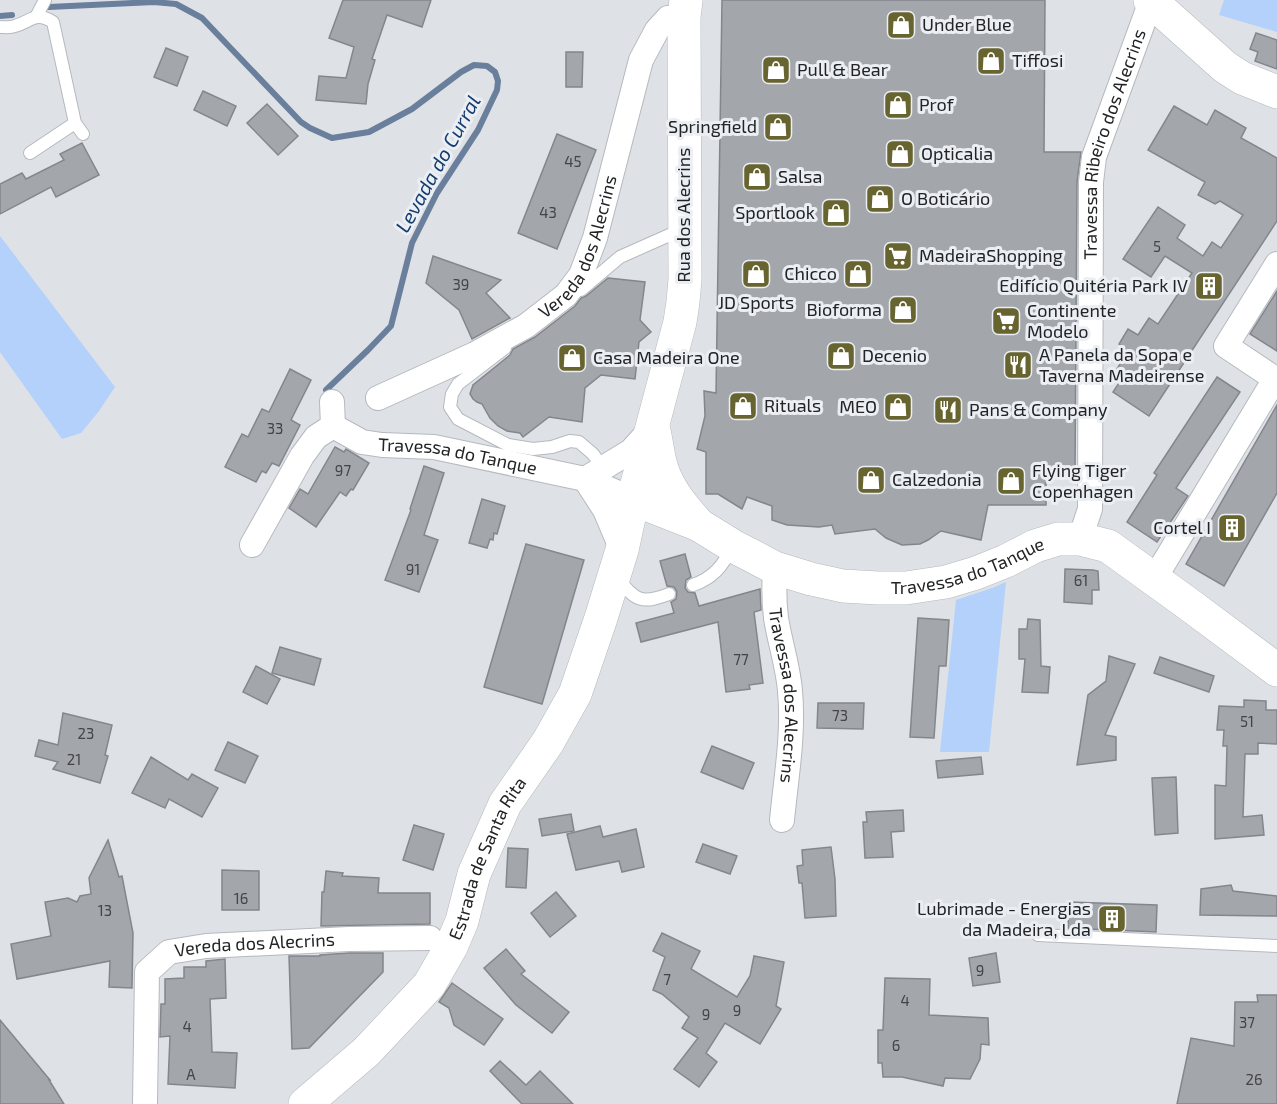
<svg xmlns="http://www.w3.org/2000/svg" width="1277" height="1104" font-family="'Exo 2',sans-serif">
  <rect width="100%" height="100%" fill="#dee2e7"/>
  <g fill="#b3d1fa">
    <polygon points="1224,0 1277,0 1277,32 1219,15"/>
    <polygon points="0,236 115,387 99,411 81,433 62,439 0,352"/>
    <polygon points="1006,582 989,752 940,752 956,600 992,588"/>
  </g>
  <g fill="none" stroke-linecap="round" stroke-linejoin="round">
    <g stroke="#6a7f9c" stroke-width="6">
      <polyline points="49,7 154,2 176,4 202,18 301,122 310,128 332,138 369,132 412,109 461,72 474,65 487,66 495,72 498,81 497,90 478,130 437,193 412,243 391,326 368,350 326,390 330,397"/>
      <polyline points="0,16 12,15"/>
    </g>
  </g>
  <g fill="#a3a7ac" stroke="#83878c" stroke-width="1.5">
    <polygon points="343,0 431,0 422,27 387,15 372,59 375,60 368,84 366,104 316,100 319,76 346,78 354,47 329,38"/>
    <polygon points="722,0 1045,0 1044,152 1081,152 1077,182 1075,476 1046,476 1046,505 988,505 981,540 941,531 928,540 920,544 902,545 886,538 875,529 835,534 832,525 819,527 787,525 772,520 772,506 747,497 742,509 718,494 706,494 706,452 697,449 705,416 704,391 716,393"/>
    <polygon points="1256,33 1277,40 1277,69 1255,61 1258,52 1250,49"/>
    <polygon points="166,48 188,57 177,86 154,77"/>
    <polygon points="566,52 583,52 582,87 566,87"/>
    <polygon points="203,91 236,106 227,126 194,110"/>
    <polygon points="267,104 298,136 278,155 247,123"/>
    <polygon points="1174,106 1207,125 1215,110 1246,128 1241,138 1277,158 1277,221 1149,416 1113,392 1125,374 1117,369 1128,351 1119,344 1128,329 1138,335 1149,318 1158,324 1192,273 1165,256 1151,277 1123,259 1158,207 1185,225 1177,238 1203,256 1212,242 1221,248 1243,215 1220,201 1215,204 1198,195 1205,182 1148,150"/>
    <polygon points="557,134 596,150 557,249 518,233"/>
    <polygon points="82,143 99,175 56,197 51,187 0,214 0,184 22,173 26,179 64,160 60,154"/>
    <polygon points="433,256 501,280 486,293 510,318 472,339 459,310 426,283"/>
    <polygon points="608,278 645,282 640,320 651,332 639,342 635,379 601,375 585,388 582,422 549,417 523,437 520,433 507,431 498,426 490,418 482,404 477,402 473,399 470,394 473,385 510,355 513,349 535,337 575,306 581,298 586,296"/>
    <polygon points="1277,291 1277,351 1250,334"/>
    <polygon points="290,369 311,380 291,420 300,425 279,466 272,463 266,473 262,471 256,482 225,467 242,434 248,437 262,409 269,412"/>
    <polygon points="1217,377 1240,392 1176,488 1188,496 1157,542 1127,522 1157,475 1154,473"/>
    <polygon points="1277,405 1277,493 1224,586 1186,564"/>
    <polygon points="335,447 344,452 346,449 369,463 353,490 351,489 346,496 340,492 316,527 289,508 300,489 308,494"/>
    <polygon points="424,466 444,473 424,535 438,540 419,592 385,580 411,510 410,509"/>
    <polygon points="482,499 505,506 497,534 494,533 493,540 490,539 487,548 469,543"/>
    <polygon points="526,544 584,560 542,704 484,687"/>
    <polygon points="685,554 691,577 686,580 685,588 688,592 695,593 699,606 760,589 761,610 754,612 763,683 749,685 750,689 726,692 718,622 641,642 636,623 674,613 671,602 676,599 677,592 674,587 667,586 660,561"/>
    <polygon points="1065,569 1093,570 1098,571 1099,590 1092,590 1092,604 1064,602"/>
    <polygon points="918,618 949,620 946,666 939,666 934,738 910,737"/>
    <polygon points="1028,619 1040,620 1041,666 1050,667 1048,693 1022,692 1025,659 1019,659 1019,629 1027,629"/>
    <polygon points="280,647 321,659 314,685 272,673"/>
    <polygon points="1109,656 1135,664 1105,735 1116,737 1116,760 1077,765 1088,695 1106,681"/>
    <polygon points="1160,657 1214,676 1209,692 1154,673"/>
    <polygon points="256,666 280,679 267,704 243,692"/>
    <polygon points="1244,700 1266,701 1266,710 1277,710 1277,744 1258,743 1258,754 1245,754 1243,817 1262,815 1264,835 1215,839 1215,785 1226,786 1227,746 1223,746 1224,730 1217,730 1219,706 1244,707"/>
    <polygon points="818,703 864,703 863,729 817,728"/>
    <polygon points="63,713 112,725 105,755 108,756 100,783 53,769 58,762 35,756 39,740 58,745"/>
    <polygon points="228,742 258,756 245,783 215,770"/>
    <polygon points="712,746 754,763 743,789 701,772"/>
    <polygon points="151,757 188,780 192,774 218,788 202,817 169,799 165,808 132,793"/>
    <polygon points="981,757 983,774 938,778 936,761"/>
    <polygon points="1176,777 1178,833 1155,835 1152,778"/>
    <polygon points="903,810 904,831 891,832 893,857 865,858 863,822 867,822 866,812"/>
    <polygon points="571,814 574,831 542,836 539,819"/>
    <polygon points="414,825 444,834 433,870 403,860"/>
    <polygon points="600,826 603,837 636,829 644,867 622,872 619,861 576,870 567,834"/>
    <polygon points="108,840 119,877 122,876 133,933 132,988 109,987 110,961 17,979 11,944 51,936 45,902 68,898 77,902 80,896 91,894 89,878"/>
    <polygon points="703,844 737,856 730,874 696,862"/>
    <polygon points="831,847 835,879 836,916 805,918 802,883 799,883 797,866 803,865 802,850"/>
    <polygon points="508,848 528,849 526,888 506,887"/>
    <polygon points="222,870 259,871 259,910 222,910"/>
    <polygon points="326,871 343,873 342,876 379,878 378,893 430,893 430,924 321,926 322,892 324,892"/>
    <polygon points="1231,885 1233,891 1277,896 1277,916 1200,915 1201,889"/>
    <polygon points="556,892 576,916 550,937 531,913"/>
    <polygon points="1069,902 1157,905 1156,932 1068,928"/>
    <polygon points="662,933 700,951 691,969 737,997 750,976 754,956 784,962 776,1006 781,1009 760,1044 725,1023 706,1053 717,1062 699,1087 674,1069 698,1038 682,1028 689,1017 662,994 653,990 665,957 653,951"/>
    <polygon points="506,949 525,971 521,974 569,1012 552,1033 516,1005 484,968"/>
    <polygon points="349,953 383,953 383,972 309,1048 292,1049 289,956 320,956 320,955"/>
    <polygon points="996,953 1000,982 973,986 969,958"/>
    <polygon points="225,959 226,998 210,999 212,1052 237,1053 235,1088 168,1084 170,1036 160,1037 161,1004 165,1004 165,979 184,978 184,967 206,967 206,961"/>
    <polygon points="885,978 930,979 929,1015 988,1018 989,1045 981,1044 980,1059 970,1079 945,1078 943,1086 902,1077 883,1077 882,1063 878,1063 878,1030 883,1030"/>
    <polygon points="452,983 503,1019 484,1045 454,1025 449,1008 439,1002"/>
    <polygon points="1257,995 1277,995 1277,1104 1177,1104 1191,1038 1234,1046 1235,1002 1258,1002"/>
    <polygon points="0,1020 50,1080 49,1080 64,1104 0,1104"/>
    <polygon points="500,1061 526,1085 540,1071 573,1104 522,1104 490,1071"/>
  </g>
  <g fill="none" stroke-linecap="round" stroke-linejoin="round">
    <g stroke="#b5b9be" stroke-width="14">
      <g id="lane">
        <polyline points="36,17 45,0"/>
        <path d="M0 27C5 27 10 28 15 26 32 21 35 11 53 22L75 123 83 134"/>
        <polyline points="30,153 75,123"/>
        <polyline points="581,290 620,257 683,229"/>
        <polyline points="505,348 458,384 452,394 450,407 458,419 508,445 533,449 552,447 570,441 579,442 593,454 603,468"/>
        <path d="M617 578C636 600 640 605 669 594"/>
        <path d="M693 585C713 578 723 566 732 547"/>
        <polyline points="1038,935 1277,946"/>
      </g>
    </g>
    <g stroke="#b5b9be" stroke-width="26">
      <g id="street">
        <polyline points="1277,264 1226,346 1277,380"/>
        <path id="s1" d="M378 398 475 354 526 326 566 295 581 275 595 238 641 60 657 30 668 18 684 17"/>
        <polyline points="332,402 333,426"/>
        <polyline points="585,479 631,451 650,430"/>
        <polyline points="585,479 605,510 622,550"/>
        <path id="s2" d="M1080 539 1090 509 1091 182 1094 157 1151 1"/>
        <path id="s3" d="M252 545 302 456 316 437 333 426 362 442 382 445 434 447 585 479 633 499"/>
        <path id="s4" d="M775 568C774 585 774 602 776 618 780 643 788 666 790 691 794 734 786 778 782 820"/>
        <polyline points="1153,578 1162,566 1275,379"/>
        <path id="s5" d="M145 1104 147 972 169 952 206 946 349 939 430 938"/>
      </g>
    </g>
    <g stroke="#b5b9be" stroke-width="34">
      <g id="secondary">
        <polyline points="1150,0 1225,67 1242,78 1277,92"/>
        <path d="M654 431C657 444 658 457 662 469 669 491 684 508 699 525"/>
        <path id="s6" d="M633 499 699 525 733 546 775 568 811 579 843 586 878 588H906L946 582 976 573 1006 561 1035 546 1058 539H1080L1108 546 1187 603 1277 670"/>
        <path id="s7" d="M305 1104 366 1052 429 985 451 947 462 921 474 874 505 804 548 742 575 694 601 618 622 550 633 499 680 322 683 302 685 279 684 17 686 0"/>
      </g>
    </g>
    <use href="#lane" stroke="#fff" stroke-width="12"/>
    <use href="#street" stroke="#fff" stroke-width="24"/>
    <use href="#secondary" stroke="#fff" stroke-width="33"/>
  </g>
  <defs>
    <g id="shop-square" transform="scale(1.5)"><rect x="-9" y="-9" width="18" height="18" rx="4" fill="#676430" stroke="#ebeff4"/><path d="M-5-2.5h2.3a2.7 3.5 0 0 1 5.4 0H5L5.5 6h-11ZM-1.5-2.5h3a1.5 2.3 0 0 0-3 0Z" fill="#fff"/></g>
    <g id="supermarket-square" transform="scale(1.5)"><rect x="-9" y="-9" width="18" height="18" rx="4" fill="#676430" stroke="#ebeff4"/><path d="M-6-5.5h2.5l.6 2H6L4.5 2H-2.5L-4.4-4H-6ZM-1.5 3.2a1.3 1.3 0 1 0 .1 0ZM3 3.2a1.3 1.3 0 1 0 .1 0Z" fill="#fff"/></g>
    <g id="building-square" transform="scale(1.5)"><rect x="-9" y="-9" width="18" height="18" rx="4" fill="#676430" stroke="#ebeff4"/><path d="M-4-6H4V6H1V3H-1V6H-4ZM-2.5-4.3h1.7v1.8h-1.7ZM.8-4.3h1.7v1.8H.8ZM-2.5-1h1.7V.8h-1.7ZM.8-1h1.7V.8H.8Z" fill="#fff"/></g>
    <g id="restaurant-square" transform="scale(1.5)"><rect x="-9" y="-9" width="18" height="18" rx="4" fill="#676430" stroke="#ebeff4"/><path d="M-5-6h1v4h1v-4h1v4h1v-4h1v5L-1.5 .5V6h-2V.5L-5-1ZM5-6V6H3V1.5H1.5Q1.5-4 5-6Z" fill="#fff"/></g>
  </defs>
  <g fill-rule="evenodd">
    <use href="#shop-square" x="901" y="25"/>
    <use href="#shop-square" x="991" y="61"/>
    <use href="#shop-square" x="776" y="70"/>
    <use href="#shop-square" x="898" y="105"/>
    <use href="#shop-square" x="778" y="127"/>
    <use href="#shop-square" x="900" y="154"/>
    <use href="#shop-square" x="757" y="177"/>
    <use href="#shop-square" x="880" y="199"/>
    <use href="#shop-square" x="836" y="213"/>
    <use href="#supermarket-square" x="898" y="256"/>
    <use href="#shop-square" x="756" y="274"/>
    <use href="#shop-square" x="858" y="274"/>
    <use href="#building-square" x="1209" y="286"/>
    <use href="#shop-square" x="903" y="310"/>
    <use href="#supermarket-square" x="1006" y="321"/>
    <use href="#shop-square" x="841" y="356"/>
    <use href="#shop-square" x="572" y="358"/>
    <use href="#restaurant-square" x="1018" y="365"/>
    <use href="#shop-square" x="743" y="406"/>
    <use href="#shop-square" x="898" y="407"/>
    <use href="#restaurant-square" x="948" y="410"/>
    <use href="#shop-square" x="871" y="480"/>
    <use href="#shop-square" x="1011" y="481"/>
    <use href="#building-square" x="1232" y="528"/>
    <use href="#building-square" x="1112" y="919"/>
  </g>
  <g text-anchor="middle" stroke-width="6" stroke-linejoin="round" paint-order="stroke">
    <g font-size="15" fill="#424447">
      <text x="573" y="167">45</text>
      <text x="548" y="218">43</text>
      <text x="1157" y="252">5</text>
      <text x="461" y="290">39</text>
      <text x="275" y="434">33</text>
      <text x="343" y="476">97</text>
      <text x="413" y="575">91</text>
      <text x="1081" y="586">61</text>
      <text x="741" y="665">77</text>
      <text x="840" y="721">73</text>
      <text x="1247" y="727">51</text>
      <text x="86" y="739">23</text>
      <text x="74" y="765">21</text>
      <text x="241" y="904">16</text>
      <text x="105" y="916">13</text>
      <text x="980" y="976">9</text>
      <text x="667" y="985">7</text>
      <text x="905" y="1006">4</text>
      <text x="737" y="1016">9</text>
      <text x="706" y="1020">9</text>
      <text x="1247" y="1028">37</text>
      <text x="187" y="1032">4</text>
      <text x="896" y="1051">6</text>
      <text x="191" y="1080">A</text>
      <text x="1254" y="1085">26</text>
    </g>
    <g font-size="18" fill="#212325" stroke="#ebeff4" text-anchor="start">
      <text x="922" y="31">Under Blue</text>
      <text x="1012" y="67">Tiffosi</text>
      <text x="797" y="76">Pull &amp; Bear</text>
      <text x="919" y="111">Prof</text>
      <text x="757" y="133" text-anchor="end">Springfield</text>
      <text x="921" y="160">Opticalia</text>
      <text x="778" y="183">Salsa</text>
      <text x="901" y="205">O Boticário</text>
      <text x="815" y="219" text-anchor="end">Sportlook</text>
      <text x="919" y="262">MadeiraShopping</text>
      <text x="837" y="280" text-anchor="end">Chicco</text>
      <text x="1188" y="292" text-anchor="end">Edifício Quitéria Park IV</text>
      <text x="756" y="309" text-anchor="middle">JD Sports</text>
      <text x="882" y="316" text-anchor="end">Bioforma</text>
      <text x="1027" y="317">Continente<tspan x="1027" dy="21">Modelo</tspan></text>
      <text x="1039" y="361">A Panela da Sopa e<tspan x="1039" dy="21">Taverna Madeirense</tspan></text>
      <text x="862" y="362">Decenio</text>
      <text x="593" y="364">Casa Madeira One</text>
      <text x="764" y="412">Rituals</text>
      <text x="877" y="413" text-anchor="end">MEO</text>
      <text x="969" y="416">Pans &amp; Company</text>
      <text x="1032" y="477">Flying Tiger<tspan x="1032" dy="21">Copenhagen</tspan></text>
      <text x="892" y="486">Calzedonia</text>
      <text x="1211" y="534" text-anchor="end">Cortel I</text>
      <text x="1091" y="915" text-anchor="end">Lubrimade - Energias<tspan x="1091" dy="21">da Madeira, Lda</tspan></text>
    </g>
    <g font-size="18" fill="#212325" stroke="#ebeff4">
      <text dy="6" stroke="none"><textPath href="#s2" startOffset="400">Travessa Ribeiro dos Alecrins</textPath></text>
      <text transform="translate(684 215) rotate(-90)" y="6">Rua dos Alecrins</text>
      <text dy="6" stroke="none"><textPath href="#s1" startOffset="264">Vereda dos Alecrins</textPath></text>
      <text dy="6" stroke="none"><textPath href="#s3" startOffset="276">Travessa do Tanque</textPath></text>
      <text dy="6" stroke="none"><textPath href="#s6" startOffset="357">Travessa do Tanque</textPath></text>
      <text dy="6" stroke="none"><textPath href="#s4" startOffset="128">Travessa dos Alecrins</textPath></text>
      <text dy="6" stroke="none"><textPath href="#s7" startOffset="312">Estrada de Santa Rita</textPath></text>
      <text dy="6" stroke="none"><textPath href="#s5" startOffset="248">Vereda dos Alecrins</textPath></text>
    </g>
    <g font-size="20" font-style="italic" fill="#143c6e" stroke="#ebeff4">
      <text transform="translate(438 164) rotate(-61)" y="7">Levada do Curral</text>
    </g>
  </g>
</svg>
